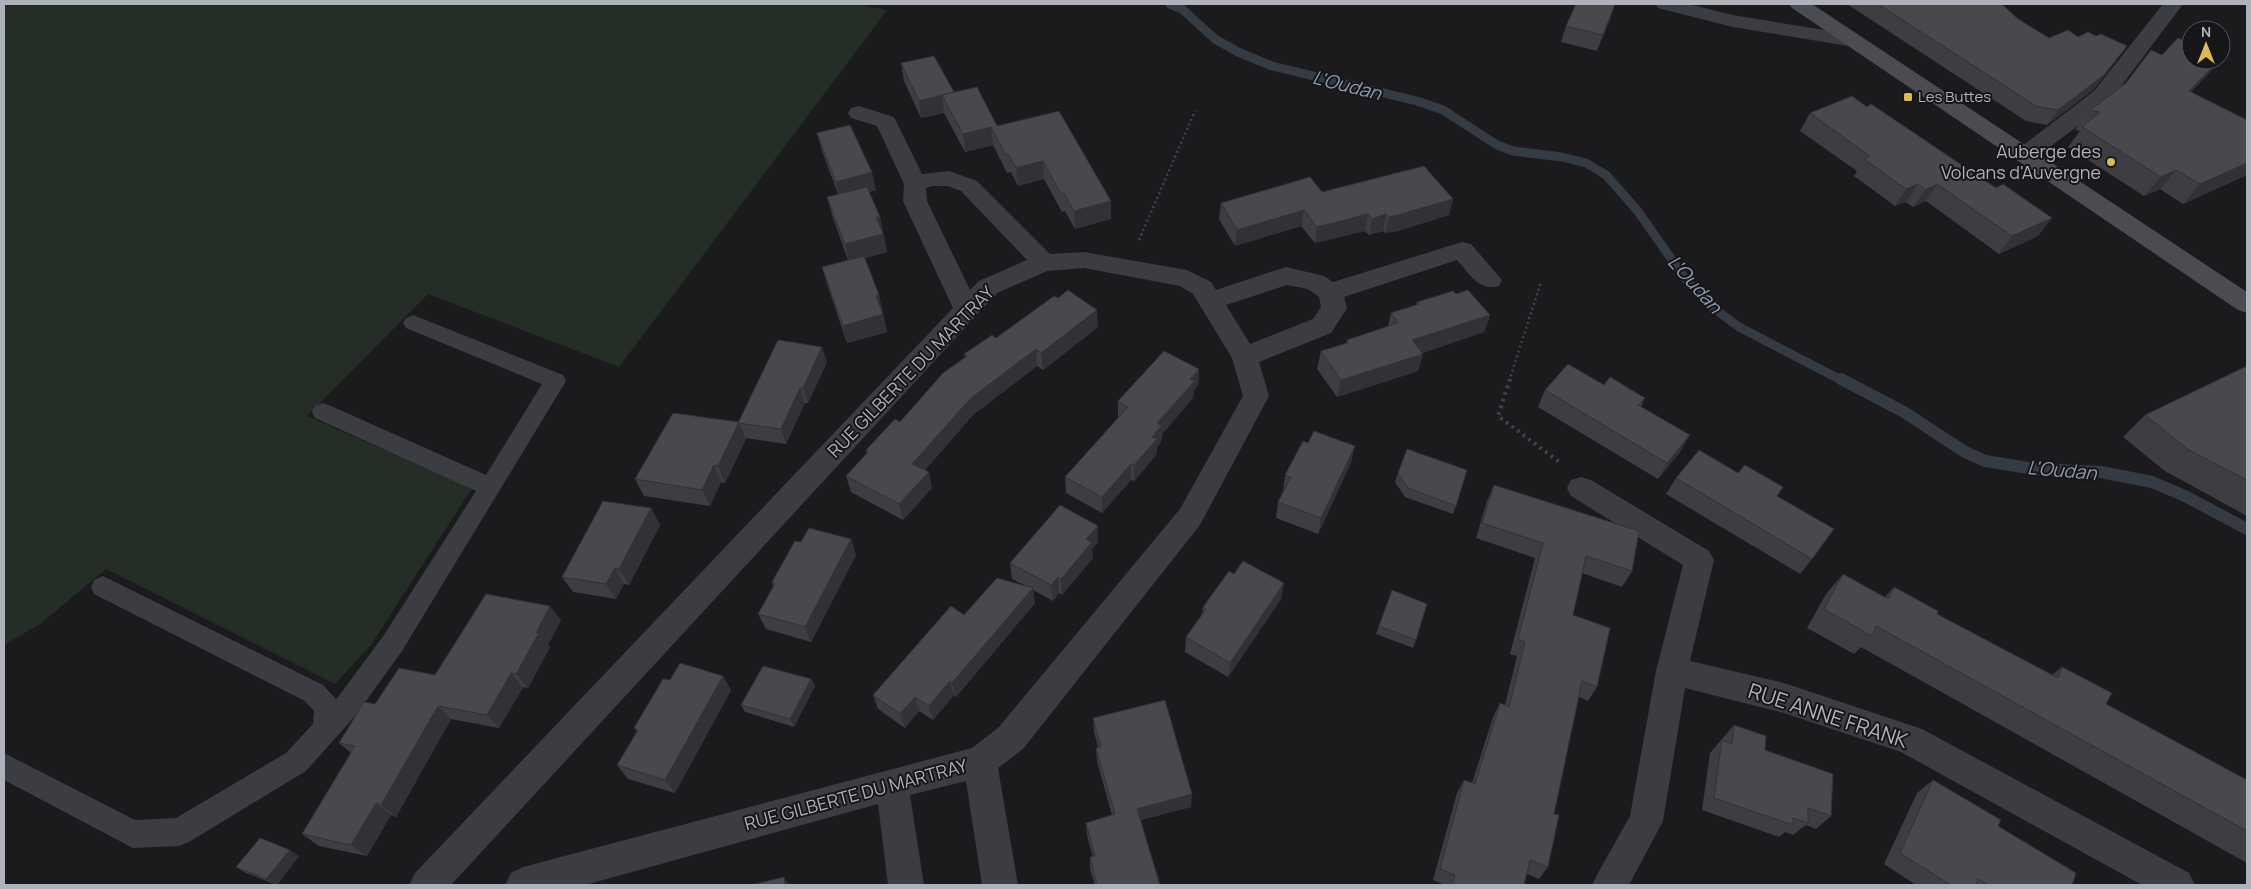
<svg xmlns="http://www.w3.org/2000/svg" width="2251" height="889" font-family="Manrope,sans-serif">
  <rect width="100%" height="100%" fill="#1b1b1d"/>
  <polygon fill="#252d27" points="4,4 854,4 887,10 619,367 428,294 307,416 472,488 371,645 335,684 106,569 40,624 4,645"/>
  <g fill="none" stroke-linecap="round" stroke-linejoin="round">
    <polyline stroke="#343b42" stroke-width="9" points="1170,4 1182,9 1215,39 1238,52 1272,66 1417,101 1443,110 1497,145 1513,151 1562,157 1586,163 1606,175 1637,210 1684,277 1708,304 1739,327 1843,381"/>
    <polyline stroke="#343b42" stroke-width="12" points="1841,379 1904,412 1965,452 1985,461 2035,469 2101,472 2152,482 2185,496 2247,529"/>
    <g stroke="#434448" stroke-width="2.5" stroke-dasharray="2 3" stroke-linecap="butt">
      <polyline points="1139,240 1195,111"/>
      <polyline points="1509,381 1541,282"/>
    </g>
    <polyline stroke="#434448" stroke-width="4" stroke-dasharray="2.5 4.5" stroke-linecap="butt" points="1510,379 1498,416 1562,464"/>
    <polygon fill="#3c3d42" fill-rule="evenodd" points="413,315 563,375 566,381 402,651 356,715 306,771 189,842 179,846 133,848 4,780 4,753 135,820 176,818 286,753 313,724 314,711 305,701 94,594 91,587 94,580 103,576 323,685 336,699 338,697 384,635 476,491 315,418 312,412 315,406 323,403 331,406 486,475 542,384 406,328 403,323 406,318"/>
    <g fill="#3c3d42" fill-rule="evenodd">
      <polygon points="1655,4 1688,4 1733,15 1855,35 1862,37 1865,41 1862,45 1855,47 1733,27 1658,8"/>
      <polygon points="2163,4 2183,4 2110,101 2033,160 2025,162 2017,160 2014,155 2017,150 2094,91"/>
      <path d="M859 106 894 117 922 174 949 171 977 181 1050 254 1084 252 1187 270 1211 282 1216 290 1286 267 1324 276 1333 282 1462 242 1471 244 1502 280 1499 286C1479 292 1469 273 1457 260L1344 297 1347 308 1331 333 1259 362 1269 396 1200 525 1023 749 998 768 1018 885H982L966 781 910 795 924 885H888L878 804 585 885H505L511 873 523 867 972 748 999 727 1180 509 1243 396 1232 358 1193 294 1180 286 1084 268 1047 271 997 293 451 885H409L415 873 953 308 903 201 904 184 877 126 851 118 848 113 851 108ZM932 186H947L961 191 1027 260 979 281 970 290 927 201 926 188ZM1287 285 1308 289 1319 297 1321 307 1313 319 1250 344 1226 305Z"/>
      <polygon points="1581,477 1591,480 1709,551 1714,560 1690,661 1784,683 1922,729 2189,873 2195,885 2142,885 1901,752 1784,713 1685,688 1663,821 1629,885 1592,885 1598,873 1630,816 1656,671 1683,565 1571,496 1567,488 1571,480"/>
    </g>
    <polygon fill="#4b4c51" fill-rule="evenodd" points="1789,4 1812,4 2247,292 2247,313 2238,310 1792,8"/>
  </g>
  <g fill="#3e3e42">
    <polygon points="1615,4 1597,51 1561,42 1566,26"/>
    <polygon points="1847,4 2000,4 2018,19 2049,38 2116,61 2093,90 2047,125 2026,121"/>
    <polygon points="2162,55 2211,71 2191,92 2247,175 2183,204 2160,189 2144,196 2068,147 2080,131 2075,130 2090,110"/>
    <polygon points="901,63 954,93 997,126 1111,201 1111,219 1075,229 1065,211 1062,212 1044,179 1018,186 1011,172 1007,173 993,145 965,152 944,113 921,118 904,81"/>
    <polygon points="1867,107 1996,188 2052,218 2038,236 1999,254 1926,201 1913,207 1906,202 1895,206 1854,176 1857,171 1800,131 1810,113"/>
    <polygon points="817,133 876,190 869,192 880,217 887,252 865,258 883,313 887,332 847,343 827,284 822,267 848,260 832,215 827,197 838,194 822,151"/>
    <polygon points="1322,192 1453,199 1449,215 1398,231 1385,233 1383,231 1369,235 1365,231 1315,243 1301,226 1235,246 1219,219 1221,203"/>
    <polygon points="1456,294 1490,315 1484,332 1422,353 1423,354 1418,371 1337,397 1317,369 1321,351 1346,343 1347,340 1388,326 1391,313 1416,305 1417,302"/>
    <polygon points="1098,327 1043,370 1037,366 973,415 925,470 929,472 932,488 903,520 851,492 846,476 867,454 866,450 900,422 965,358 964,354 996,338"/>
    <polygon points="827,362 808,403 805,403 786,444 746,438 746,439 725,483 721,482 710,506 644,496 635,479 739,422"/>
    <polygon points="2247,366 2247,516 2165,471 2123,437 2145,415"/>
    <polygon points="1199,369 1198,385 1194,390 1193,398 1162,434 1161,442 1157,447 1156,455 1134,481 1131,480 1102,513 1066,493 1065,477 1118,418 1118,401"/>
    <polygon points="1604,385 1645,398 1641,406 1680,452 1658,479 1538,407 1545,390"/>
    <polygon points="1351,463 1318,534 1276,518 1278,502 1283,492 1285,475"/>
    <polygon points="1398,473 1456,506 1453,514 1405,497 1395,482"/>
    <polygon points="1676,478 1777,496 1812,559 1800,574 1666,494"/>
    <polygon points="1494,485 1632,571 1622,587 1582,573 1573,615 1597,687 1588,701 1579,697 1554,814 1548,867 1539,879 1527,874 1524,885 1445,885 1433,880 1457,793 1464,780 1472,783 1493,717 1500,703 1505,705 1517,656 1510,654 1535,558 1476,538 1487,501"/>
    <polygon points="651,508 660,525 629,585 624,584 616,599 573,592 562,577"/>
    <polygon points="1098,526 1098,542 1092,549 1093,558 1062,595 1059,593 1053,601 1033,590 1035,603 956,697 954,695 933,720 919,711 905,728 878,709 873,695 964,615 1024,585 1012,579 1010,563"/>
    <polygon points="851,539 856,555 811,642 766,629 758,614 773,586 772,582 801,542"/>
    <polygon points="1843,574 1885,597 1894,587 1937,614 2052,675 2062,667 2106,704 2247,780 2247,863 1861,647 1854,654 1807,628 1826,594"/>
    <polygon points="1392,590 1416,640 1413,648 1376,634"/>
    <polygon points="1281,599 1228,677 1185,652 1186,637 1202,615 1203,607"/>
    <polygon points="561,620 548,645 550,647 528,688 523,687 499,728 451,719 396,817 391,815 367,856 319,846 302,834 351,753 339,743 375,704 435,675"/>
    <polygon points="723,676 731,690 675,793 628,779 617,765 637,732 634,728 670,680"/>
    <polygon points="811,679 815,686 794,727 745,712 741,705"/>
    <polygon points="1093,718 1191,807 1141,820 1160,885 1095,885 1090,869 1090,857 1093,857 1087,836 1086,823 1112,815 1097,761 1096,748 1098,747 1094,732"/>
    <polygon points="1734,725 1765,750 1831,816 1816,829 1806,825 1793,835 1785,832 1779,837 1702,810 1710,753"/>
    <polygon points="1933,780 1998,826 2072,885 1916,885 1884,864 1917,793"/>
    <polygon points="299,856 277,885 246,873 236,867"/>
  </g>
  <g fill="#323236">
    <polygon points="1615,4 1610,20 1597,51 1603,35"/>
    <polygon points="2127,46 2093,90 2047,125 2058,110"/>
    <polygon points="2219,60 2220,60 2211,71 2173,110 2189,91"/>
    <polygon points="954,92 942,95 944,113 921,118 919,101"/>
    <polygon points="991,127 993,145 965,152 963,134"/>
    <polygon points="1043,161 1044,179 1018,186 1016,168"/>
    <polygon points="2247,163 2247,175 2183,204 2200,184"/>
    <polygon points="2176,170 2160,189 2144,196 2161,177"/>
    <polygon points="872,172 876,190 840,200 836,182"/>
    <polygon points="1918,184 1906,202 1895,206 1906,189"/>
    <polygon points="1937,184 1926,201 1913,207 1925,190"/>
    <polygon points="1453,199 1449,215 1398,231 1385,233 1389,217"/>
    <polygon points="1111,201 1111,219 1075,229 1074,211"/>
    <polygon points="1304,210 1301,226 1235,246 1237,230"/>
    <polygon points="1368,214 1365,231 1315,243 1317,227"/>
    <polygon points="1386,214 1383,231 1369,235 1372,219"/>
    <polygon points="876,217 880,217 887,252 849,262 845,244"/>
    <polygon points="2052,218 2038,236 1999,254 2012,236"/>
    <polygon points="879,295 883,313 880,314 876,296"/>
    <polygon points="1097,310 1098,327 1043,370 1041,353"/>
    <polygon points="883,314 887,332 847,343 843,326"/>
    <polygon points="1490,315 1484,332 1408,358 1412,340"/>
    <polygon points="822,347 827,362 808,403 803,388"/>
    <polygon points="1036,349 1037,366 973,415 916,480 912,464 971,398"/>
    <polygon points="1423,354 1418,371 1337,397 1341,380"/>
    <polygon points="1199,369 1198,385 1194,390 1193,398 1162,434 1161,442 1157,447 1156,455 1134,481 1134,465 1152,437 1157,423 1190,379"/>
    <polygon points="800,388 805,403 786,444 781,429"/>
    <polygon points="739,422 746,439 725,483 718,466"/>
    <polygon points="1690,435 1680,452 1658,479 1667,463"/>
    <polygon points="1355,446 1351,463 1318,534 1321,518"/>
    <polygon points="1131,464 1131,480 1102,513 1102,497"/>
    <polygon points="714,465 721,482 710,506 702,490"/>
    <polygon points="929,472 932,488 903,520 899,504"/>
    <polygon points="651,508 660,525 629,585 619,569"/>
    <polygon points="1098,526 1098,542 1092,549 1093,558 1062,595 1061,579 1086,539"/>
    <polygon points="851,539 856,555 811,642 805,627"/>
    <polygon points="615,568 624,584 616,599 606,584"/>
    <polygon points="1058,577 1059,593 1053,601 1051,585"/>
    <polygon points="1284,583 1281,599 1228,677 1230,663"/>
    <polygon points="1033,588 1035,603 956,697 952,683"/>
    <polygon points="550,606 561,620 548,645 550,647 528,688 516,674 536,633"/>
    <polygon points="511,673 523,687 499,728 487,715"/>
    <polygon points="723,676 731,690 675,793 665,780"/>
    <polygon points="811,679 815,686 794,727 790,719"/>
    <polygon points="950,681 954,695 933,720 929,706"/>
    <polygon points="915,697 919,711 905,728 900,714"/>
    <polygon points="438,706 451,719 396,817 381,805"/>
    <polygon points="1192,794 1191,807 1137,821 1137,809"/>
    <polygon points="376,803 391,815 367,856 351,845"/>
    <polygon points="290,850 299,856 276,885 266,879"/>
    <polygon points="784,877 789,885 785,885"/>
  </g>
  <g fill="#48484d" stroke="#323236">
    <polygon points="1576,4 1615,4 1603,35 1566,26"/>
    <polygon points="1878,4 2000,4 2004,6 2018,19 2049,38 2068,30 2078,37 2088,32 2096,36 2101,34 2127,46 2104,75 2058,110 2036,106"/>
    <polygon points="2212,24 2215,30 2205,30"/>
    <polygon points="2178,38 2190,43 2191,42 2191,60 2219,60 2189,91 2247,120 2247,163 2200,184 2176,170 2161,177 2082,127 2100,112 2090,110 2126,83 2151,50 2162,55"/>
    <polygon points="2221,42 2226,52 2221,58"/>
    <polygon points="934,56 954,92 919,101 901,63"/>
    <polygon points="977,87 997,126 1059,111 1111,201 1074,211 1064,193 1061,194 1043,161 1016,168 1009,155 1006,155 991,127 963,134 942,95"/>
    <polygon points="1852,96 1867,107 1871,104 1996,188 2003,184 2052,218 2012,236 1937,184 1925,190 1918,184 1906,189 1864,159 1870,156 1810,113"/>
    <polygon points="850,125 872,172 836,182 817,133"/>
    <polygon points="1424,166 1453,199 1401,214 1389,217 1386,214 1372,219 1368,214 1317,227 1304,210 1237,230 1221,203 1310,177 1322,192"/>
    <polygon points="867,187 880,217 876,217 883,234 845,244 827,197"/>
    <polygon points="864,256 879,295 876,296 883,314 843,326 822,267"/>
    <polygon points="1068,290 1097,310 1041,353 1036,349 971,398 912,464 929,472 899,504 846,476 868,452 866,450 895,419 900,422 943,373 967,356 964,354 992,335 996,338 1054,296 1058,298"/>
    <polygon points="1468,290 1490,315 1412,340 1423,354 1341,380 1321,351 1348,343 1347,340 1398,323 1391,313 1419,304 1417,302 1453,291 1456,294"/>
    <polygon points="778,340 822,347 803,388 800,388 781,429 738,423"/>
    <polygon points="1164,351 1199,369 1190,379 1195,381 1157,423 1162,425 1152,437 1157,439 1134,465 1131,464 1102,497 1065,477 1128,407 1118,401"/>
    <polygon points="1568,364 1604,385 1610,377 1645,398 1638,405 1690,435 1667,463 1545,390"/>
    <polygon points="2247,366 2247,480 2189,450 2145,415"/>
    <polygon points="673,413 739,422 718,466 714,465 702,490 635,479"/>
    <polygon points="1314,431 1355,446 1321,518 1278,502 1291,477 1285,475 1303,441 1308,443"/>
    <polygon points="1407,449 1467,470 1456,506 1408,488 1398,473"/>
    <polygon points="1699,450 1738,473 1745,465 1783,487 1777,496 1834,529 1812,559 1676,478"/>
    <polygon points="1494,485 1639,531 1632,571 1586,556 1573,615 1610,628 1597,687 1582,681 1554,814 1559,815 1548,867 1530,860 1524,885 1452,885 1455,875 1440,869 1464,780 1475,784 1500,703 1509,707 1525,642 1518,639 1543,543 1482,523"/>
    <polygon points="603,501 651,508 619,569 615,568 606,584 562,577"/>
    <polygon points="1060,505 1098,526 1086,539 1092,542 1061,579 1058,577 1051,585 1010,563"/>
    <polygon points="809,528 851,539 805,627 758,614 775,584 772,582 795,541 801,542"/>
    <polygon points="1243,561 1284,583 1230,663 1186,637 1206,609 1203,607 1229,571 1234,574"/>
    <polygon points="1843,574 1888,599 1894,587 1938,611 1937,614 2058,678 2062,667 2112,693 2106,704 2247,780 2247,831 1876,626 1872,636 1824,609"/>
    <polygon points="997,578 1033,588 952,683 950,681 929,706 915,697 900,714 873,695 951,606 964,615"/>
    <polygon points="1392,590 1427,604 1416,640 1379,626"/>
    <polygon points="486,594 550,606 536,633 539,633 516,674 511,673 487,715 438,706 381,805 376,803 351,845 302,834 355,746 339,743 364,702 375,704 399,668 435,675"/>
    <polygon points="680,663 723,676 665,780 617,765 638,730 634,728 663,679 670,680"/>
    <polygon points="763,666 811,679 790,719 741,705"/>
    <polygon points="1165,700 1192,794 1137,809 1160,885 1097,885 1090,857 1095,856 1086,823 1115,814 1096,748 1101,747 1093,718"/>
    <polygon points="1734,725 1766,736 1765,750 1833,774 1831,816 1808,808 1808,823 1793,818 1793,825 1714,798 1722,740 1732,744"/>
    <polygon points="1933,780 2001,820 1998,826 2076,873 2072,885 1988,885 1978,879 1976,885 1951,885 1900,853"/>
    <polygon points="260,838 290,850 266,879 236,867"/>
    <polygon points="784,877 785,885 751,885"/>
  </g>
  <g fill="#dfba51" stroke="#161618" stroke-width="2">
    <rect x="1903" y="92" width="10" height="10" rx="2.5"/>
    <circle cx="2111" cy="162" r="5"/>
  </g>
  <g text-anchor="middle" stroke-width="4" stroke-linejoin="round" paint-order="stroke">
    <g font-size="15" fill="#afb2bb" stroke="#161618" text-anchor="start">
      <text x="1918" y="102">Les Buttes</text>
    </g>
    <g font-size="18" fill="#afb2bb" stroke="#161618" text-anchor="end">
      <text x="2101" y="158">Auberge des<tspan x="2101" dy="21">Volcans d'Auvergne</tspan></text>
    </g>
    <g font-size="18" fill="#afb2bb" stroke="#161618">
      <text transform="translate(911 372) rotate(-46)" y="6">RUE GILBERTE DU MARTRAY</text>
      <text transform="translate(856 795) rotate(-15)" y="6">RUE GILBERTE DU MARTRAY</text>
    </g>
    <g font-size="19" font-style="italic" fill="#8b9cb1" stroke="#161618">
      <text transform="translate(1347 85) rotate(14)" y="7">L'Oudan</text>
      <text transform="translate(1695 284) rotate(48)" y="7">L'Oudan</text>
      <text transform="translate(2062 470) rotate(5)" y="7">L'Oudan</text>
    </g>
    <g font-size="21" fill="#afb2bb" stroke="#161618">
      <text transform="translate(1828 716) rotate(18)" y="7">RUE ANNE FRANK</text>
    </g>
  </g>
  <rect width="2251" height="889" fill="none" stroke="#afb2bb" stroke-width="10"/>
  <g transform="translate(2206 45)"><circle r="24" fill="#161618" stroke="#535459"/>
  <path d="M0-4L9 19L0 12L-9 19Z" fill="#dfba51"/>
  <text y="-8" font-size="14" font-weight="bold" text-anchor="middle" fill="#afb2bb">N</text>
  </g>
</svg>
